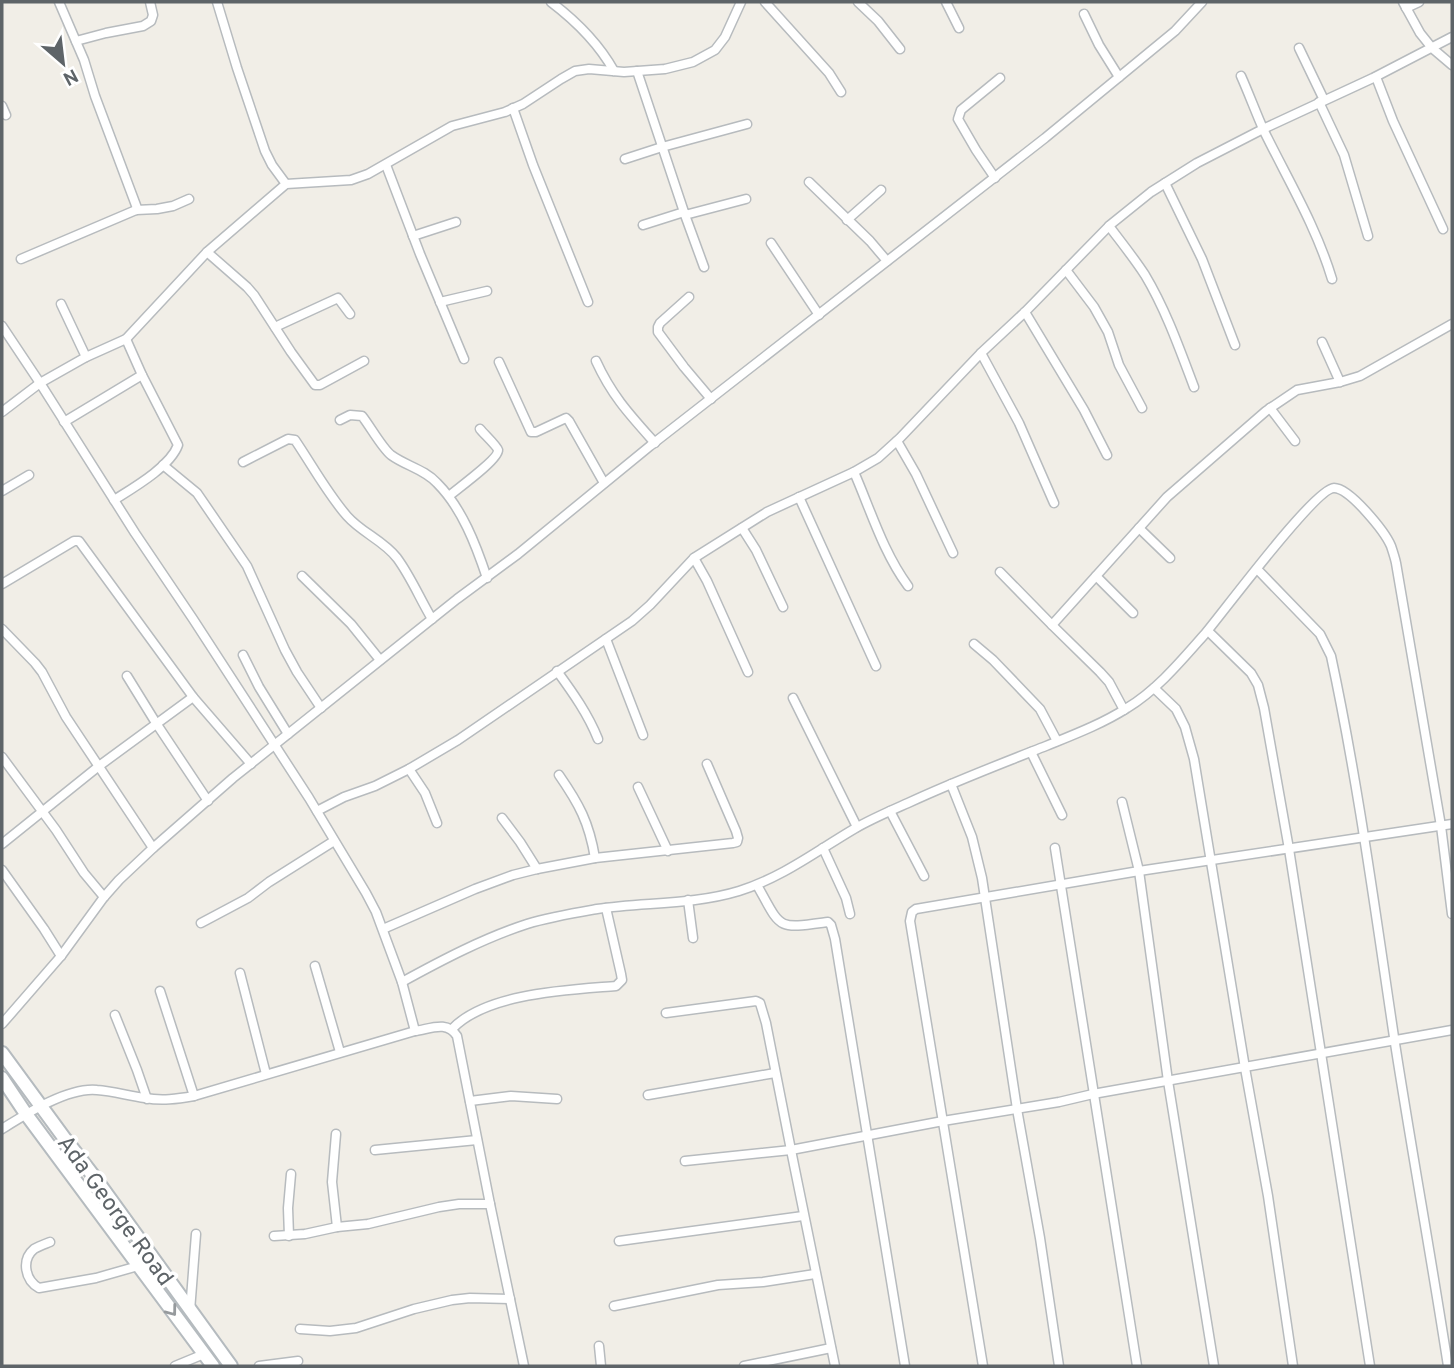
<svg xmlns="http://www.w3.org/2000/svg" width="1454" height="1368" font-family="Overpass,sans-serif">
  <rect width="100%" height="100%" fill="#f1eee7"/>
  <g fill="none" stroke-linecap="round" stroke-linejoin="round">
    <g stroke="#b7bbbe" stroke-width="11">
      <g id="street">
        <polyline points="59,2 84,60 95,96 137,208 136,210"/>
        <polyline points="217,2 237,68 265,151 272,165 286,184"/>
        <path d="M551 2C576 21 599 44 614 71"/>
        <polyline points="765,2 829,73 841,92"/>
        <polyline points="858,2 878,21 900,49"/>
        <polyline points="946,2 959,28"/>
        <polyline points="1403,2 1420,33 1432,48 1452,65"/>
        <polyline points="1406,8 1419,2"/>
        <polyline points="1084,14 1099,45 1119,77"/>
        <polyline points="76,41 106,33 143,26 151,21 153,15 150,2"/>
        <polyline points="1299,48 1324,100"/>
        <polyline points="637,71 685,215 746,199"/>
        <path d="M1241 76C1249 94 1256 113 1264 131 1288 180 1316 226 1332 279"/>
        <polyline points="1376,77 1393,121 1443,229"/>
        <polyline points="1319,102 1344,155 1368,236"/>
        <polyline points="2,106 6,115"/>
        <polyline points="513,108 533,165 588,302"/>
        <polyline points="625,159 662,147 747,124"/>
        <polyline points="386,165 420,254 464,359"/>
        <polyline points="995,178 976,150 958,119 961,110 1000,78"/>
        <polyline points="809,182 870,241 887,261"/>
        <polyline points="1165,183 1202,259 1235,345"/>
        <polyline points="685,215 704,267"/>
        <polyline points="847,220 881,190"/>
        <polyline points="643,225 684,212"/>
        <path d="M1109 226C1121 242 1134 258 1145 275 1166 310 1180 350 1194 387"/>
        <polyline points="413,236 456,222"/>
        <polyline points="771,243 819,315"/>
        <polyline points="207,252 247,287 254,295 291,352 315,385 320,385 364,361"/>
        <polyline points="21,259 136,210 157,209 173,206 189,199"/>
        <polyline points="1066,270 1094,307 1108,332 1119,365 1142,408"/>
        <polyline points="689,297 660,323 658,327 658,332 684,367 711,399"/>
        <polyline points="440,302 487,291"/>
        <polyline points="61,304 86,357"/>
        <polyline points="1025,312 1084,410 1107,455"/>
        <polyline points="2,326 40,383 135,533 193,619 309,798 366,893 376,912 402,982 415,1031"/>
        <polyline points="275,327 338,298 350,314"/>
        <polyline points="1322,342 1340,382"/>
        <polyline points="981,353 1019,423 1054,503"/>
        <path d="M596 361C612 396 630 415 655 443"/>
        <polyline points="499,362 531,432 536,432 566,418 569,421 604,483"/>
        <polyline points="1270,408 1295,441"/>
        <polyline points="2,412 40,383 86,357 126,339 207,252 286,184 351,180 368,174 452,126 505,112 523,104 561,79 575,71 589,69 624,72 665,69 693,62 715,50 725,37 741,2"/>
        <path d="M340 420 350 415 362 416C370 426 382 448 391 455 406 466 424 469 437 483 462 508 476 545 487 578"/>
        <polyline points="64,422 142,375"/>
        <polyline points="897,441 916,474 953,553"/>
        <path d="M243 462 288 439 295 440C312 465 327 493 347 516 362 533 383 540 397 558 411 577 420 599 432 619"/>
        <polyline points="163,465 197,493 247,566 285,650 297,672 321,708"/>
        <path d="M854 472C871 511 883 552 908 586"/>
        <polyline points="2,491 29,475"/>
        <path d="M449 496C457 489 499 459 498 450 497 446 483 433 480 429"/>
        <polyline points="799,497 876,666"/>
        <path d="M114 500C133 488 170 467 178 445L142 375 126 339"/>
        <polyline points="742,528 756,550 783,607"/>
        <polyline points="1139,528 1170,558"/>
        <polyline points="694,558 707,581 748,672"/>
        <path d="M1257 569 1320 634 1331 656C1358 782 1375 910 1394 1037 1411 1147 1431 1256 1448 1366"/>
        <polyline points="1000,572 1052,625 1100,672 1109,682 1124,710"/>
        <polyline points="302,576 351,624 380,660"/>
        <polyline points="1096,576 1133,613"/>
        <polyline points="2,584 74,541 79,541 193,697 251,764"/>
        <polyline points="1052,625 1167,497 1266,411 1297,390 1340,382 1360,376 1452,324"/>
        <polyline points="2,629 35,663 42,672 66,717 153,848"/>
        <polyline points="1208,631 1251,673 1258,685 1264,708 1289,849 1370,1366"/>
        <polyline points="606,639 643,735"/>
        <polyline points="974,644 993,660 1040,709 1057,741"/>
        <polyline points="243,655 259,687 288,734"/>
        <path d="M557 671C573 693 588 714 598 739"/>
        <polyline points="127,676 156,723 208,801"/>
        <polyline points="1154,688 1176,709 1185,727 1194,759 1245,1068 1268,1196 1293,1366"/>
        <polyline points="793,698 857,827"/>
        <polyline points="1031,752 1062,815"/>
        <polyline points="2,757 56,830 84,873 104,897"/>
        <polyline points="409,769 425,793 437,823"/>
        <path d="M559 775C579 804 589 822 595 858"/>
        <polyline points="951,784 972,837 982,878 1017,1109 1040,1238 1059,1366"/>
        <polyline points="638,787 668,851"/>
        <polyline points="1122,802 1139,871 1168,1081 1214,1366"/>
        <polyline points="317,811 344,797 375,786 409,769 458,740 632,621 650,605 694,558 767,512 854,472 878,458 900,438 981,353 1025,312 1110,225 1151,192 1197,163 1263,129 1373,78 1452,37"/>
        <polyline points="890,811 924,876"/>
        <polyline points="502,818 520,842 537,869"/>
        <polyline points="2,844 99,766 193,697"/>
        <polyline points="823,848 846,898 850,914"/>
        <polyline points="1055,848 1137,1366"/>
        <polyline points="2,870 44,929 61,956"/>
        <path d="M757 885C782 930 776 929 828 922L831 925 835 939 905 1366"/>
        <polyline points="688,900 693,938"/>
        <polyline points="201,923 248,898 269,882 334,841"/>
        <polyline points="383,929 475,889 513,875 537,869 595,858 733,843 737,842 738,838 736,831 707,764"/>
        <polyline points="315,966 340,1052"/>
        <polyline points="240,973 266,1074"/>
        <path d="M402 982C442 960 484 938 527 924 550 917 574 913 597 909 644 902 693 905 739 891 783 877 815 852 854 829 871 819 890 811 908 803 953 782 1000 764 1046 746 1073 735 1102 724 1127 708 1157 690 1181 661 1204 635 1222 614 1315 488 1334 488 1350 488 1385 532 1391 546 1393 552 1395 558 1396 563L1441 826 1452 914"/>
        <polyline points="160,991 194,1096"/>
        <polyline points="666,1013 756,1001 760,1003 766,1023 791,1150 685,1161"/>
        <polyline points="115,1015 137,1070 147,1099"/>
        <polyline points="2,1024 61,956 104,897 119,880 153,848 233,778 457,599 518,554 650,446 1045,138 1175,31 1202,2"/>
        <path d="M452 1029C486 993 568 990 616 986L622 980 621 974 606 908"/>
        <polyline points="648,1095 775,1073"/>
        <polyline points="470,1101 511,1096 557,1099"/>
        <path d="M2 1129C26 1114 68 1087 97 1090 113 1091 129 1096 145 1098 162 1101 177 1099 194 1096L415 1031C430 1029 447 1020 457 1036L490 1204 524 1366"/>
        <polyline points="336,1134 332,1182 337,1227"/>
        <polyline points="375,1150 477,1140"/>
        <polyline points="274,1236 305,1234 337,1227 368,1224 439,1207 459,1204 490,1204"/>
        <polyline points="289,1236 288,1208 291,1174"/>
        <polyline points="619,1241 803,1216"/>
        <path d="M50 1242C45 1244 39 1246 34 1249 21 1260 25 1280 39 1288L96 1278 138 1266"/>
        <polyline points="614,1306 718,1285 763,1282 815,1274"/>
        <polyline points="190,1311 196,1234"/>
        <polyline points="300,1329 330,1331 356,1328 414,1309 452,1300 470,1298 510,1299"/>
        <polyline points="599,1346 601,1366"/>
        <polyline points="175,1366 204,1354"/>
        <polyline points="259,1366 298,1361"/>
        <polyline points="744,1366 831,1348"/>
        <polyline points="835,1366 791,1150 943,1121 1059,1102 1093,1094 1452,1030"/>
        <polyline points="983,1366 910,921 912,912 916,909 1139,871 1452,824"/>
      </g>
    </g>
    <g stroke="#b5bbbf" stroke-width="16">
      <g id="secondary">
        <polyline points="2,1053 65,1139 95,1178 231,1366"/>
        <polyline points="2,1078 26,1114 213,1366"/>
      </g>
    </g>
    <use href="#street" stroke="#fff" stroke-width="8"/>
    <use href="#secondary" stroke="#fff" stroke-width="12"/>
  </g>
  <defs><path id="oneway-chevron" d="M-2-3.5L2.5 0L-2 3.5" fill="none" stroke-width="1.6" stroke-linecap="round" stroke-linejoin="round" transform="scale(1.75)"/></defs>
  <use stroke="#969a9d" href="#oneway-chevron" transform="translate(172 1311) rotate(53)"/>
  <g text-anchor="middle" stroke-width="7" stroke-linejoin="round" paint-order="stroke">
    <g font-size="23" fill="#5e6468" stroke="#fff">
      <text transform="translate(116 1210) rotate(54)" y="8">Ada George Road</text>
    </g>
  </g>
  <rect width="1454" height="1368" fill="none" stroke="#5e6468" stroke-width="7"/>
  <g transform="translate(63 63) rotate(152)" stroke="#ffffff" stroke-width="5" paint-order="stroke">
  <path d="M0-5L12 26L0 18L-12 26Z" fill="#5e6468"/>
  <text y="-10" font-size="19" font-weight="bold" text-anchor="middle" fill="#5e6468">N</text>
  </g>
</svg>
